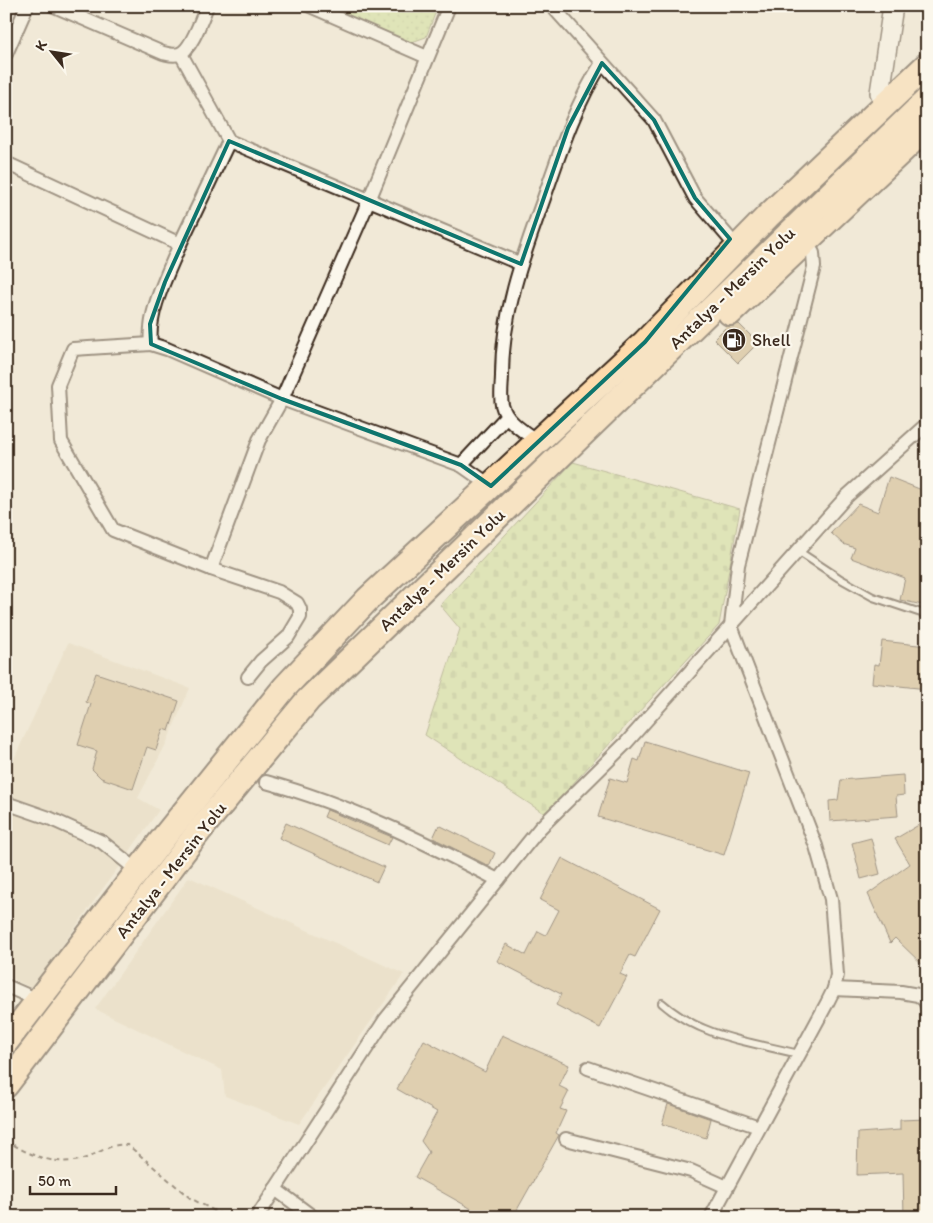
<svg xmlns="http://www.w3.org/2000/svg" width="933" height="1223" font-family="Itim,sans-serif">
  <defs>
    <pattern id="cemetery-stones" width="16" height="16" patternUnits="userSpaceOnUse" patternTransform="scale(1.25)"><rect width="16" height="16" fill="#cadd92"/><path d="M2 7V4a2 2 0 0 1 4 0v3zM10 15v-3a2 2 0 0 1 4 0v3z" fill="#aebe7d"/></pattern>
    <pattern id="park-dots" width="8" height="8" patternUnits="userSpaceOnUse" patternTransform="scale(1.25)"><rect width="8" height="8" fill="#cadd92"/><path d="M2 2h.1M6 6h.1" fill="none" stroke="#aebe7d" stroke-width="1.8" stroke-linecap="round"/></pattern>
  </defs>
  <rect width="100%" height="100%" fill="#f1e9d7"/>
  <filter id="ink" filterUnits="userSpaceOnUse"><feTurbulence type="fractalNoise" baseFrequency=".02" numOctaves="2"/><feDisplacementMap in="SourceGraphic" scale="10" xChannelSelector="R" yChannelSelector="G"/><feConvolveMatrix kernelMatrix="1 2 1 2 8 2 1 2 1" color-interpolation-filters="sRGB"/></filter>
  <g filter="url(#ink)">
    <g fill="#e5d8bd">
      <polygon points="68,643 190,688 166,744 138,798 159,810 32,988 6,976 6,776"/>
      <polygon points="189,877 404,974 299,1124 225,1096 222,1070 95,1009"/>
    </g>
    <polygon fill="url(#cemetery-stones)" stroke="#828458" points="573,462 740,509 719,625 545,814 425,735 460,629 440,605"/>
    <polygon fill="url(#park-dots)" stroke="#828458" points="325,6 438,6 426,37 409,43"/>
    <g fill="#cab081" stroke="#3b2a1e">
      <polygon points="739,324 758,343 738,363 714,339 727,326 733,326"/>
      <polygon points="889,477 927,492 927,606 900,600 905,578 851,558 855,548 843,544 831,533 858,504 878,512"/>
      <polygon points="882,641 927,646 927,689 872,683 874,664 879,665"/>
      <polygon points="96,673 179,701 169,731 163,729 156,750 147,747 133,789 101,778 92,769 97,751 78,745 91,704 86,702"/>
      <polygon points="645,741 749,773 724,855 598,817 610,778 627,783 634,759 639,761"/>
      <polygon points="903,775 904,795 896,796 898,816 830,821 829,801 838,800 841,780"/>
      <polygon points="327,810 392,837 388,845 324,817"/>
      <polygon points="927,820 927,969 895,938 890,943 868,894 910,864 895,839"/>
      <polygon points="286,823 384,867 377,882 279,838"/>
      <polygon points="439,825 495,853 489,866 433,838"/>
      <polygon points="871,838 880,874 861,879 852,843"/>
      <polygon points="562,858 660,909 635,957 630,955 620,974 627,977 600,1028 556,1005 561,994 497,961 506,944 526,955 538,931 546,935 559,910 540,900"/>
      <polygon points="502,1035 569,1065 559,1086 569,1091 560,1109 566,1111 556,1133 559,1135 513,1217 486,1217 415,1177 429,1152 421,1141 437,1112 397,1089 424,1040 485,1072"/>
      <polygon points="668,1104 711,1119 706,1138 662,1124"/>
      <polygon points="927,1119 927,1217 904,1217 903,1173 857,1175 858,1133 900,1130 900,1120"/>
    </g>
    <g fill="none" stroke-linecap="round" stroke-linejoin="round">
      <g stroke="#3b2a1e" stroke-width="10">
        <g id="lane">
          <polyline points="798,551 839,578 873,597 927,615"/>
          <path d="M662 1003C700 1037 751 1042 799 1054"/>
        </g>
      </g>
      <g stroke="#3b2a1e" stroke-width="16">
        <g id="street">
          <path d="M54 6 163 53C168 54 173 56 179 54 191 51 202 18 207 6"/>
          <polyline points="310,6 427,57"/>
          <polyline points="552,6 654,120 695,198 730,239"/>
          <polyline points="6,54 27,6"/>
          <polyline points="181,54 229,141 521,264"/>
          <path d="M6 163 180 244C168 274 147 312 151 344L167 349 282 399 461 465 491 486"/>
          <polyline points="180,244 229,141"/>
          <polyline points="151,344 73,349 58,385 61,441 113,530 211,569 259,440 282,399 367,205 449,6"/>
          <path d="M538 442C525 432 506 422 502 405 500 396 502 384 502 375 502 312 523 256 544 198 560 152 575 105 602 63"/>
          <polyline points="461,465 506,417"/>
          <polyline points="211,569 279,592 297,603 300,609 300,617 288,637 261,661 248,677"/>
          <path d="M266 782C347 804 423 841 498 880"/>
          <polyline points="6,803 49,818 102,842 138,871"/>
          <polyline points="6,986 38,1000"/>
          <polyline points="834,989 901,992 918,995 925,1001 927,1006"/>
          <polyline points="588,1068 759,1127"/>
          <polyline points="566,1139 691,1171 727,1187"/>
          <polyline points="275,1189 313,1217"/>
          <polyline points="257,1217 385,1020 540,828 626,743 846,497 927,424"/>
          <polyline points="711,1217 827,1003 834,989 837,975 831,899 816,846 731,626 738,565 814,267 813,253 806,241"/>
        </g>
      </g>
      <g stroke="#3b2a1e" stroke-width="22">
        <polyline id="secondary" points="880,93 893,6"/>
      </g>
      <g stroke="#3b2a1e" stroke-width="28">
        <g id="highway">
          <polyline points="730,313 927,127"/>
          <polyline points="6,1042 165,836 285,687 368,599 645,342 768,216 927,65"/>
          <polyline points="6,1085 199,831 308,700 927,100"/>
        </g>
      </g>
      <path stroke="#3b2a1e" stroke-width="2" stroke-dasharray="5 4" stroke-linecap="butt" d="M6 1140C31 1157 62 1169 91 1156 104 1150 113 1143 128 1145L190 1198 226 1217"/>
      <use href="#lane" stroke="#fbf7ec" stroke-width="6"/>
      <use href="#street" stroke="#fbf7ec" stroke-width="12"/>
      <use href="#secondary" stroke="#fbf7ec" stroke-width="19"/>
      <use href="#highway" stroke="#fedbac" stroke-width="24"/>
    </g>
  </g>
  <path d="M0 0H933V1223H0ZM602 63 654 120 695 198 730 239 645 342 491 486 461 465 282 399 151 344 150 324 165 282 229 141 521 264 568 128Z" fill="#f1e9d7" fill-opacity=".55" fill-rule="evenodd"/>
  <path fill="none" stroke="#0f766e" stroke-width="4" stroke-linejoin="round" d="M602 63 654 120 695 198 730 239 645 342 491 486 461 465 282 399 151 344 150 324 165 282 229 141 521 264 568 128Z"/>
  <defs>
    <g id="fuel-disc" transform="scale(1.25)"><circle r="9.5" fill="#3b2a1e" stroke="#fbf7ec"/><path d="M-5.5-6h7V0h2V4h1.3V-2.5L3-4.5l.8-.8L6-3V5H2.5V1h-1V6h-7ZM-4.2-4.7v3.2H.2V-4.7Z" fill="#fff"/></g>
  </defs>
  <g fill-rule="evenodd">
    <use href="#fuel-disc" x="734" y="340"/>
  </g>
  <g text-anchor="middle" stroke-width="4.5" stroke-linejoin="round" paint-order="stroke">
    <g font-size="18" fill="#3b2a1e" stroke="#fbf7ec">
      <text transform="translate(732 288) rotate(-44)" y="6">Antalya - Mersin Yolu</text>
      <text transform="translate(442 570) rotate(-44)" y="6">Antalya - Mersin Yolu</text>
      <text transform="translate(171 870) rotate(-52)" y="6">Antalya - Mersin Yolu</text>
    </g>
    <g font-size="18" fill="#3b2a1e" stroke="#fbf7ec" text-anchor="start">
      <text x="752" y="346">Shell</text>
    </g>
  </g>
  <rect width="933" height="1223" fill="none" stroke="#fbf7ec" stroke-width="25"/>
  <rect x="12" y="12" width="908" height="1198" fill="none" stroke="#3b2a1e" stroke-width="2" filter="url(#ink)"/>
  <g transform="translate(52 52) rotate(300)" stroke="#fbf7ec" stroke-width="4" paint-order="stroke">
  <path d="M0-4L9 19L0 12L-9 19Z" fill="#3b2a1e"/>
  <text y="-8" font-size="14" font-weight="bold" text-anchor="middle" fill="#3b2a1e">K</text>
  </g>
  <path d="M30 1186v8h86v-8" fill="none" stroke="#3b2a1e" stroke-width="2.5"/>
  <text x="38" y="1186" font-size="15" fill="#3b2a1e" stroke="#fbf7ec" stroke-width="4" paint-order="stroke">50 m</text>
</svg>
